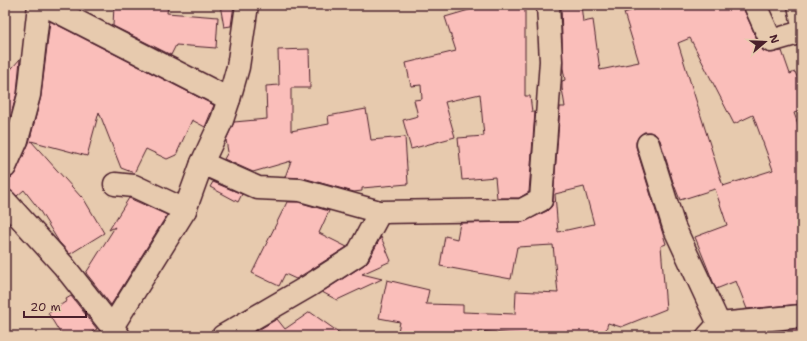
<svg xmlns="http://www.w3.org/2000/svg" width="807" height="341" font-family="'Shantell Sans',sans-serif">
  <rect width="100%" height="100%" fill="#e7caae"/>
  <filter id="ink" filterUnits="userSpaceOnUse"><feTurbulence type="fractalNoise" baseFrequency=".025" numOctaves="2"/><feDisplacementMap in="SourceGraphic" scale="8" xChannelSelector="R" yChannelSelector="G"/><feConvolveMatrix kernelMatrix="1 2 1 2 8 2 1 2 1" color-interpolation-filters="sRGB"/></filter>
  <g filter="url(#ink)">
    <g fill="#fabeba" stroke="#4a1f2b" fill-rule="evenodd">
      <polygon points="114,5 168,5 167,13 218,17 216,48 176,45 171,55 113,26"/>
      <polygon points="220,5 234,5 231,26 224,27"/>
      <polygon points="486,5 525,5 525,96 530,96 532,112 535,112 529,192 519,198 497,198 495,177 462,180 458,138 484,136 480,94 445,102 455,137 411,149 403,120 418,116 414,100 422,99 421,85 411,86 406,63 456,51 445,17"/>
      <path d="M561 5H581L583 22 593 20 600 70 639 62 624 13 650 5H743L744 10 760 46 763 51 769 53 782 51 790 74 795 72 802 89V110L794 113 802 135V304L747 309 736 281 716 289 695 237 727 225 715 189 680 200 673 182 660 140 656 135 650 132H644L639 136 636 142V147L666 244 661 246 666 309 621 327 608 323 604 336H538L479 331V336H397L400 322 379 318 387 280 429 290 426 304 463 305V312L515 314 516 291 558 293 553 245 517 247 511 279 440 266 445 236 457 239 460 223 523 222 547 211 552 206 553 201 560 107H565L562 88V81L565 80 563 68ZM690 38 734 124 753 115 773 170 723 186 678 43ZM584 187 594 224 558 232 555 194Z"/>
      <polygon points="50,21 214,105 205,127 192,120 176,155 167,159 146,149 134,173 121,168 99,112 87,156 31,141 81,197 82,196 104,233 70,254 59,242 38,208 24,190 17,196 9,189 5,189 5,179 12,177 16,172 29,143 41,96"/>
      <polygon points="309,49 310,88 291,88 291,131 329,124 328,116 366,109 371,140 405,137 408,184 362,188 362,191 354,192 303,178 285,177 291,161 253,172 224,159 228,152 226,140 234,122 267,119 266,86 279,85 278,50"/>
      <polygon points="20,59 17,93 5,136 5,76"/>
      <polygon points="213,182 242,194 238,202 210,187"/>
      <polygon points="129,198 167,215 111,305 86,273 115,227 109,230"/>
      <polygon points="287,202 298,202 329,211 319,233 347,247 296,279 285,274 279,286 252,273"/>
      <polygon points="381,237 391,261 362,274 382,279 337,300 322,292 364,265 368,261"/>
      <polygon points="71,296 97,329 85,336 62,336 48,313 67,301 66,299"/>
      <polygon points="310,312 344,336 248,336 277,319 285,329"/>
      <polygon points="802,329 802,336 727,336"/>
    </g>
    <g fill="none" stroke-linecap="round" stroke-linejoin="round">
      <g stroke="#4a1f2b" stroke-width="25">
        <g id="minor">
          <polyline points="45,5 229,99"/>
          <polyline points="755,5 771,41 802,32"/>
          <polyline points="799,5 802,21"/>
          <polyline points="648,144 674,227 719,324"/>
          <polyline points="202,163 258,188 300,190 380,212 522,210 541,200 551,61 548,5"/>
          <polyline points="5,167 17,140 29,95 39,5"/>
          <polyline points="115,184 134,186 185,210"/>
          <polyline points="5,201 63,265 119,336"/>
          <polyline points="113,336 112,327 185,210 202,163 222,120 229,99 238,67 247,5"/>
          <polyline points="223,336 309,286 357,255 380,212"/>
          <polyline points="708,336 719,324 802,316"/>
        </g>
      </g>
      <use href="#minor" stroke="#e7caae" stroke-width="22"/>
    </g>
  </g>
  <rect width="807" height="341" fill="none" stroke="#e7caae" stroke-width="20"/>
  <rect x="10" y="10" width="787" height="321" fill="none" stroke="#4a1f2b" stroke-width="1.5" filter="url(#ink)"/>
  <g transform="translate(765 42) rotate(71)" stroke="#e7caae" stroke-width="3" paint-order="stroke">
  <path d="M0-3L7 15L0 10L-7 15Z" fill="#4a1f2b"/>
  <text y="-6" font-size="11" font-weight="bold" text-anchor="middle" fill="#4a1f2b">N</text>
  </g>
  <path d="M24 311v6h62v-6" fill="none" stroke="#4a1f2b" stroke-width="2"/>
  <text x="30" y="311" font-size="12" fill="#4a1f2b" stroke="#e7caae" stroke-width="3" paint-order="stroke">20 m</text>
</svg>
